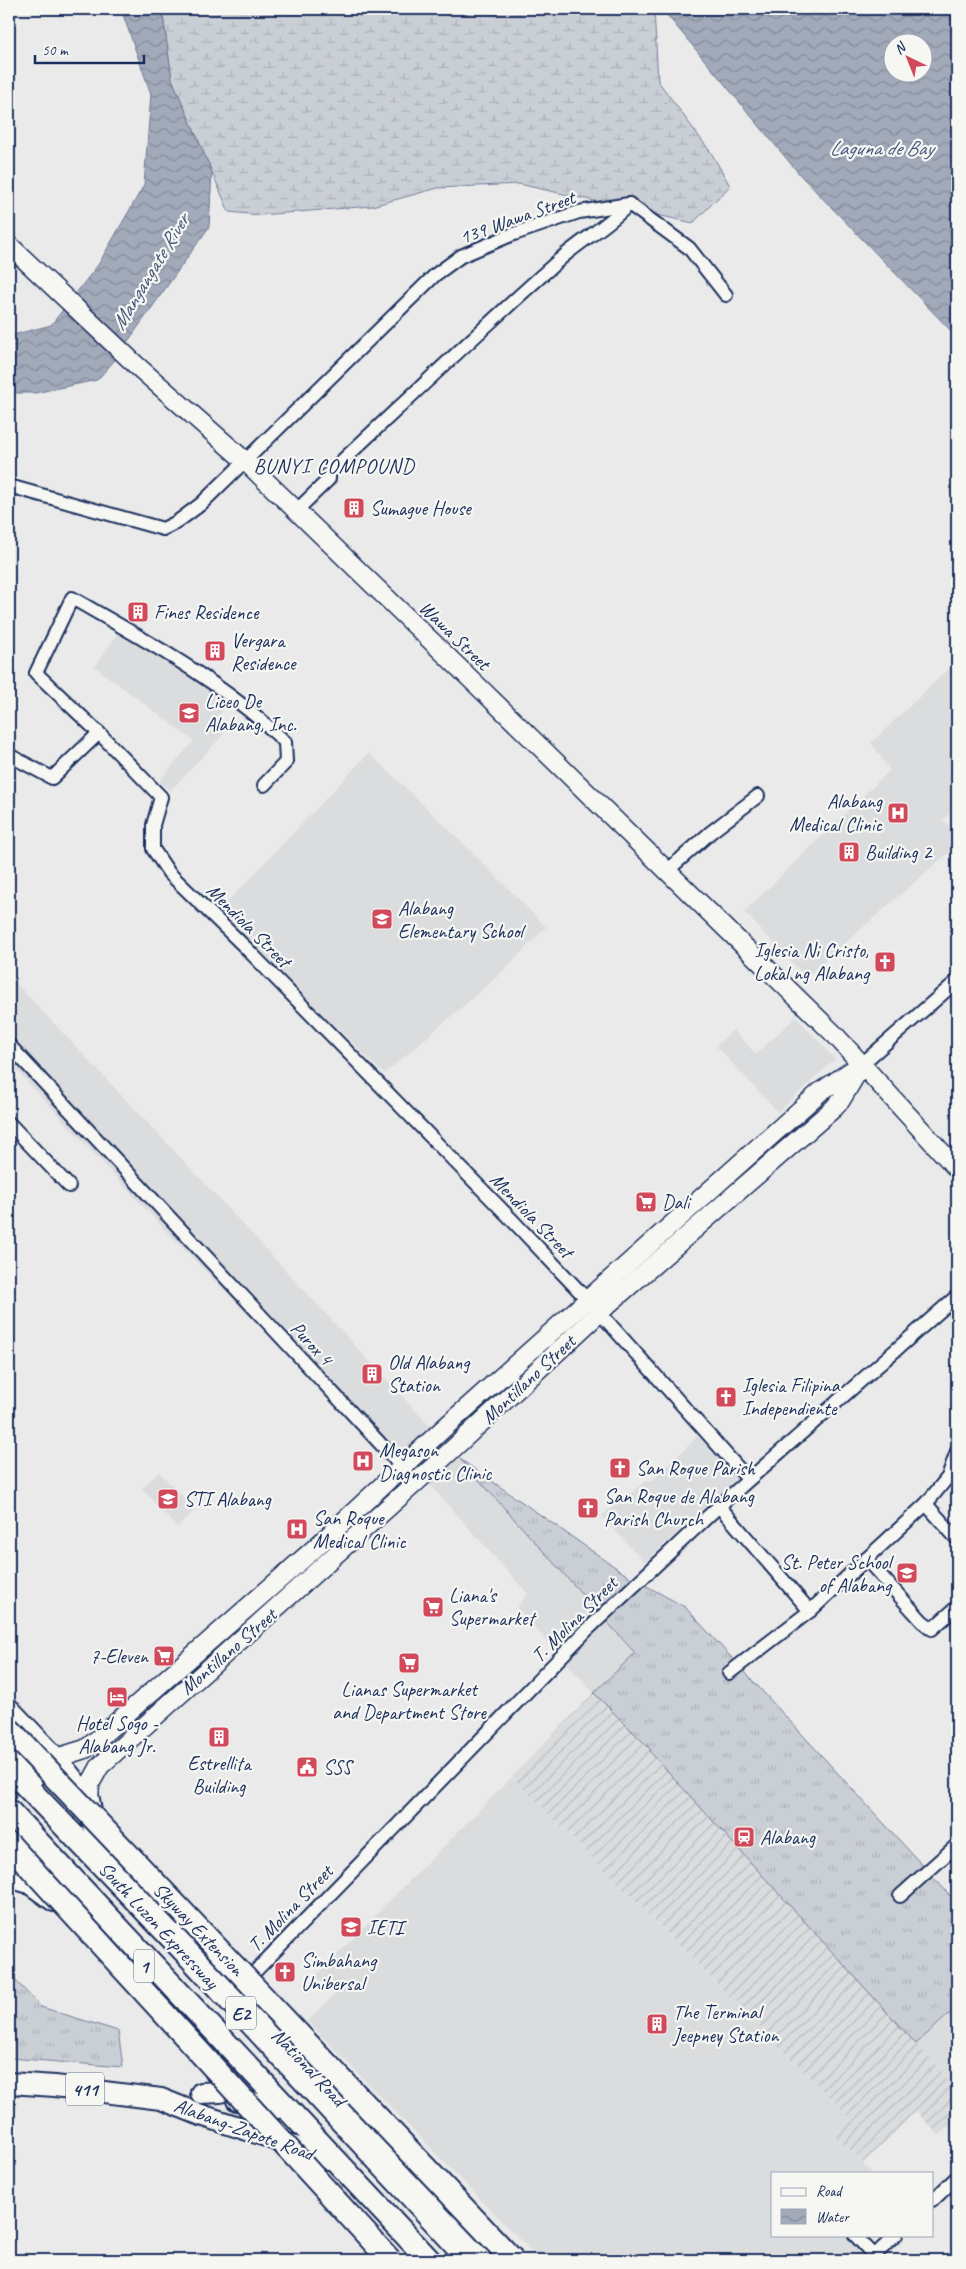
<svg xmlns="http://www.w3.org/2000/svg" width="966" height="2269" font-family="Caveat,sans-serif">
  <defs>
    <pattern id="industrial-furrows" width="10" height="10" patternUnits="userSpaceOnUse" patternTransform="scale(1.25)"><rect width="10" height="10" fill="#dadcde"/><path d="M-1 1l2-2M0 10L10 0M9 11l2-2" fill="none" stroke="#babdc1"/></pattern>
    <pattern id="grass-tufts" width="24" height="20" patternUnits="userSpaceOnUse" patternTransform="scale(1.25)"><rect width="24" height="20" fill="#caced5"/><path d="M3 7l-1-3M5 7V3M7 7l1-3M15 17l-1-3M17 17v-4M19 17l1-3" fill="none" stroke="#adb1b9"/></pattern>
    <pattern id="wetland-marsh" width="20" height="14" patternUnits="userSpaceOnUse" patternTransform="scale(1.25)"><rect width="20" height="14" fill="#caced5"/><path d="M1 5h8M5 5V1M11 12h8M15 12V8" fill="none" stroke="#adb1b9"/></pattern>
    <pattern id="water-waves" width="16" height="10" patternUnits="userSpaceOnUse" patternTransform="scale(1.25)"><rect width="16" height="10" fill="#a2aaba"/><path d="M0 5q4-4 8 0t8 0" fill="none" stroke="#838b9a"/></pattern>
  </defs>
  <rect width="100%" height="100%" fill="#e9eae9"/>
  <filter id="ink" filterUnits="userSpaceOnUse"><feTurbulence type="fractalNoise" baseFrequency=".02" numOctaves="2"/><feDisplacementMap in="SourceGraphic" scale="10" xChannelSelector="R" yChannelSelector="G"/><feConvolveMatrix kernelMatrix="1 2 1 2 8 2 1 2 1" color-interpolation-filters="sRGB"/></filter>
  <g filter="url(#ink)">
    <g fill="#dadcde">
      <polygon points="120,630 189,665 230,701 212,724 224,734 170,791 159,781 194,741 95,667"/>
      <polygon points="957,661 957,806 943,820 957,834 957,845 806,977 744,912 890,770 871,743"/>
      <polygon points="369,753 462,842 546,927 498,976 384,1074 218,912"/>
      <polygon points="9,976 209,1188 460,1459 610,1627 957,1993 957,2088 650,1752 651,1750 594,1693 517,1608 528,1594 431,1486 391,1460 164,1229 9,1062"/>
      <polygon points="796,1017 835,1059 778,1112 716,1046 733,1030 756,1054"/>
      <polygon points="698,1436 738,1477 645,1562 601,1516 645,1482 652,1481"/>
      <polygon points="159,1472 195,1510 177,1527 142,1489"/>
      <polygon points="512,1777 850,2118 833,2134 872,2173 772,2173 772,2235 846,2235 867,2257 863,2260 540,2260 307,2021 335,1995 316,1976"/>
    </g>
    <polygon fill="url(#industrial-furrows)" points="594,1693 652,1751 650,1753 957,2088 957,2118 939,2135 916,2111 863,2163 833,2134 849,2117 512,1777"/>
    <g fill="url(#grass-tufts)" stroke="#727e9a">
      <polygon points="460,1459 628,1576 685,1607 957,1903 957,2007 916,2044 650,1752 651,1750 594,1693 635,1653"/>
      <polygon points="9,1974 41,2007 118,2031 123,2067 9,2058"/>
    </g>
    <polygon fill="url(#wetland-marsh)" stroke="#727e9a" points="162,9 654,9 658,81 712,154 730,186 693,223 519,184 438,188 372,206 260,215 229,212 172,79"/>
    <g fill="url(#water-waves)" stroke="#6c7995" fill-rule="evenodd">
      <polygon points="121,9 162,9 172,79 212,172 209,227 114,361 97,380 35,393 9,393 9,336 51,325 98,265 144,185 151,94"/>
      <path d="M662 9H957V337L801 176ZM894 42H924V72H894Z"/>
    </g>
    <g fill="none" stroke-linecap="round" stroke-linejoin="round">
      <g stroke="#1b2f5e" stroke-width="16">
        <g id="minor">
          <polyline points="9,486 163,529 177,522 201,504 435,275 461,256 511,235 579,212 629,204 689,248 726,295"/>
          <path d="M296 511 329 479V473C405 402 480 330 558 261 581 240 608 226 629 204"/>
          <polyline points="9,755 52,778 99,733"/>
          <path d="M264 785 286 762 285 742C223 682 147 641 72 598L36 673 99 733 161 797 153 825V849L169 873 246 948 513 1221 600 1313 748 1479"/>
          <polyline points="667,871 711,832 758,796"/>
          <polyline points="9,1045 402,1467"/>
          <polyline points="863,1063 957,981"/>
          <polyline points="9,1123 69,1186"/>
          <polyline points="926,1504 957,1539"/>
          <polyline points="719,1506 810,1611"/>
          <polyline points="866,1559 922,1621 932,1629 957,1607"/>
          <polyline points="729,1673 810,1611 926,1504 948,1477 957,1451"/>
          <polyline points="900,1896 957,1845"/>
          <polyline points="243,1984 586,1631 719,1506 957,1296"/>
          <polyline points="932,2201 957,2177"/>
          <polyline points="855,2235 878,2260"/>
          <polyline points="874,2256 896,2235"/>
        </g>
      </g>
      <g stroke="#1b2f5e" stroke-width="21">
        <g id="secondary">
          <polyline points="9,245 136,365 245,461 483,691 835,1035 957,1169"/>
          <polyline points="56,1758 85,1749 92,1744 314,1549 443,1429 820,1092 860,1065"/>
          <polyline points="89,1799 90,1784 100,1766 443,1458 612,1301 834,1108 841,1100 863,1063"/>
        </g>
      </g>
      <g stroke="#1b2f5e" stroke-width="24">
        <g id="trunk">
          <polyline points="9,1709 56,1758 89,1799 95,1837 488,2260"/>
          <polyline points="9,1752 33,1778"/>
          <polyline points="9,1877 29,1883 54,1901"/>
          <polyline points="9,2083 55,2086 161,2099 201,2115 266,2136 327,2159"/>
          <polyline points="201,2093 220,2092 226,2089 226,2084 216,2073"/>
          <polyline points="237,2100 278,2108"/>
        </g>
      </g>
      <g stroke="#1b2f5e" stroke-width="26">
        <g id="motorway">
          <polyline points="9,1768 185,1952 470,2260"/>
          <polyline points="9,1811 429,2260"/>
        </g>
      </g>
      <use href="#minor" stroke="#f6f6f2" stroke-width="12"/>
      <use href="#secondary" stroke="#f6f6f2" stroke-width="18"/>
      <use href="#trunk" stroke="#f6f6f2" stroke-width="20"/>
      <use href="#motorway" stroke="#f6f6f2" stroke-width="22"/>
      <g stroke="#1b2f5e" stroke-width="26" stroke-linecap="butt">
        <g id="motorway-bridge">
          <polyline points="9,1729 513,2260"/>
          <polyline points="9,1844 390,2260"/>
        </g>
      </g>
      <use href="#motorway-bridge" stroke="#f6f6f2" stroke-width="22"/>
    </g>
  </g>
  <defs>
    <g id="building-square" transform="scale(1.125)"><rect x="-9" y="-9" width="18" height="18" rx="4" fill="#d1495b" stroke="#f6f6f2"/><path d="M-4-6H4V6H1V3H-1V6H-4ZM-2.5-4.3h1.7v1.8h-1.7ZM.8-4.3h1.7v1.8H.8ZM-2.5-1h1.7V.8h-1.7ZM.8-1h1.7V.8H.8Z" fill="#fff"/></g>
    <g id="school-square" transform="scale(1.125)"><rect x="-9" y="-9" width="18" height="18" rx="4" fill="#d1495b" stroke="#f6f6f2"/><path d="M0-5L7-2L0 1L-7-2ZM-4 1L0 2.5L4 1V4Q0 6-4 4Z" fill="#fff"/></g>
    <g id="hospital-square" transform="scale(1.125)"><rect x="-9" y="-9" width="18" height="18" rx="4" fill="#d1495b" stroke="#f6f6f2"/><path d="M-5-5h3v3.5h4V-5h3V5h-3V1.5h-4V5h-3Z" fill="#fff"/></g>
    <g id="church-square" transform="scale(1.125)"><rect x="-9" y="-9" width="18" height="18" rx="4" fill="#d1495b" stroke="#f6f6f2"/><path d="M-1.2-6h2.4v3.5h3.3v2.4h-3.3V6h-2.4V-.1h-3.3v-2.4h3.3Z" fill="#fff"/></g>
    <g id="supermarket-square" transform="scale(1.125)"><rect x="-9" y="-9" width="18" height="18" rx="4" fill="#d1495b" stroke="#f6f6f2"/><path d="M-6-5.5h2.5l.6 2H6L4.5 2H-2.5L-4.4-4H-6ZM-1.5 3.2a1.3 1.3 0 1 0 .1 0ZM3 3.2a1.3 1.3 0 1 0 .1 0Z" fill="#fff"/></g>
    <g id="hotel-square" transform="scale(1.125)"><rect x="-9" y="-9" width="18" height="18" rx="4" fill="#d1495b" stroke="#f6f6f2"/><path d="M-6-4.5h1.5V1H6V5H4.5V3h-9V5H-6ZM-4 0a1.8 1.8 0 1 1 3.6 0ZM.5 0V-2.5h3Q6-2.5 6 0Z" fill="#fff"/></g>
    <g id="civic-square" transform="scale(1.125)"><rect x="-9" y="-9" width="18" height="18" rx="4" fill="#d1495b" stroke="#f6f6f2"/><path d="M-.6-6.5H3V-4.5H.6V-3L4-1V1h2V6H-6V1h2V-1L-.6-3ZM-1.2 2.5V6h2.4V2.5Z" fill="#fff"/></g>
    <g id="station-square" transform="scale(1.125)"><rect x="-9" y="-9" width="18" height="18" rx="4" fill="#d1495b" stroke="#f6f6f2"/><path d="M-3-6H3Q5-6 5-4V2Q5 4 3 4L4.5 6H3L1.5 4h-3L-3 6H-4.5L-3 4Q-5 4-5 2V-4Q-5-6-3-6ZM-3.5-4v3h7v-3ZM-3.5 1v1.5H-2V1ZM2 1v1.5H3.5V1Z" fill="#fff"/></g>
  </defs>
  <g fill-rule="evenodd">
    <use href="#building-square" x="354" y="508"/>
    <use href="#building-square" x="138" y="612"/>
    <use href="#building-square" x="215" y="651"/>
    <use href="#school-square" x="189" y="713"/>
    <use href="#hospital-square" x="898" y="813"/>
    <use href="#building-square" x="849" y="852"/>
    <use href="#school-square" x="382" y="919"/>
    <use href="#church-square" x="885" y="962"/>
    <use href="#supermarket-square" x="646" y="1202"/>
    <use href="#building-square" x="372" y="1374"/>
    <use href="#church-square" x="726" y="1397"/>
    <use href="#hospital-square" x="363" y="1461"/>
    <use href="#church-square" x="620" y="1468"/>
    <use href="#school-square" x="168" y="1499"/>
    <use href="#church-square" x="588" y="1508"/>
    <use href="#hospital-square" x="297" y="1529"/>
    <use href="#school-square" x="907" y="1573"/>
    <use href="#supermarket-square" x="433" y="1607"/>
    <use href="#supermarket-square" x="164" y="1656"/>
    <use href="#supermarket-square" x="409" y="1663"/>
    <use href="#hotel-square" x="117" y="1697"/>
    <use href="#building-square" x="219" y="1737"/>
    <use href="#civic-square" x="307" y="1767"/>
    <use href="#station-square" x="744" y="1837"/>
    <use href="#school-square" x="351" y="1927"/>
    <use href="#church-square" x="285" y="1972"/>
    <use href="#building-square" x="657" y="2024"/>
  </g>
  <g text-anchor="middle" stroke-width="4.5" stroke-linejoin="round" paint-order="stroke">
    <g fill="#f6f6f2" stroke="#5d6b8a" stroke-width="1">
      <rect x="134" y="1949.5" width="20" height="33" rx="4"/>
      <rect x="226" y="1996.5" width="30" height="33" rx="4"/>
      <rect x="66" y="2072.5" width="38" height="33" rx="4"/>
    </g>
    <g font-size="19" font-weight="bold" fill="#1b2f5e">
      <text x="144" y="1973">1</text>
      <text x="241" y="2020">E2</text>
      <text x="85" y="2096">411</text>
    </g>
    <g font-size="20" fill="#1b2f5e" stroke="#f6f6f2">
      <text transform="translate(517 217) rotate(-20)" y="7">139 Wawa Street</text>
      <text transform="translate(455 635) rotate(44)" y="7">Wawa Street</text>
      <text transform="translate(249 925) rotate(45)" y="7">Mendiola Street</text>
      <text transform="translate(532 1215) rotate(46)" y="7">Mendiola Street</text>
      <text transform="translate(312 1343) rotate(47)" y="7">Purox 4</text>
      <text transform="translate(528 1379) rotate(-43)" y="7">Montillano Street</text>
      <text transform="translate(574 1619) rotate(-45)" y="7">T. Molina Street</text>
      <text transform="translate(228 1651) rotate(-41)" y="7">Montillano Street</text>
      <text transform="translate(290 1908) rotate(-46)" y="7">T. Molina Street</text>
      <text transform="translate(159 1925) rotate(47)" y="7">South Luzon Expressway</text>
      <text transform="translate(199 1929) rotate(46)" y="7">Skyway Extension</text>
      <text transform="translate(309 2067) rotate(47)" y="7">National Road</text>
      <text transform="translate(244 2129) rotate(20)" y="7">Alabang-Zapote Road</text>
    </g>
    <g font-size="20" fill="#1b2f5e" stroke="#f6f6f2" text-anchor="start">
      <text x="370" y="515">Sumague House</text>
      <text x="154" y="619">Fines Residence</text>
      <text x="231" y="647">Vergara<tspan x="231" dy="23">Residence</tspan></text>
      <text x="205" y="708">Liceo De<tspan x="205" dy="23">Alabang, Inc.</tspan></text>
      <text x="882" y="808" text-anchor="end">Alabang<tspan x="882" dy="23">Medical Clinic</tspan></text>
      <text x="865" y="859">Building 2</text>
      <text x="398" y="915">Alabang<tspan x="398" dy="23">Elementary School</tspan></text>
      <text x="869" y="957" text-anchor="end">Iglesia Ni Cristo,<tspan x="869" dy="23">Lokal ng Alabang</tspan></text>
      <text x="662" y="1209">Dali</text>
      <text x="388" y="1369">Old Alabang<tspan x="388" dy="23">Station</tspan></text>
      <text x="742" y="1392">Iglesia Filipina<tspan x="742" dy="23">Independiente</tspan></text>
      <text x="379" y="1457">Megason<tspan x="379" dy="23">Diagnostic Clinic</tspan></text>
      <text x="636" y="1475">San Roque Parish</text>
      <text x="604" y="1503">San Roque de Alabang<tspan x="604" dy="23">Parish Church</tspan></text>
      <text x="184" y="1506">STI Alabang</text>
      <text x="313" y="1525">San Roque<tspan x="313" dy="23">Medical Clinic</tspan></text>
      <text x="891" y="1569" text-anchor="end">St. Peter School<tspan x="891" dy="23">of Alabang</tspan></text>
      <text x="449" y="1602">Liana's<tspan x="449" dy="23">Supermarket</tspan></text>
      <text x="148" y="1663" text-anchor="end">7-Eleven</text>
      <text x="409" y="1696" text-anchor="middle">Lianas Supermarket<tspan x="409" dy="23">and Department Store</tspan></text>
      <text x="117" y="1730" text-anchor="middle">Hotel Sogo -<tspan x="117" dy="23">Alabang Jr.</tspan></text>
      <text x="219" y="1770" text-anchor="middle">Estrellita<tspan x="219" dy="23">Building</tspan></text>
      <text x="323" y="1774">SSS</text>
      <text x="760" y="1844">Alabang</text>
      <text x="367" y="1934">IETI</text>
      <text x="301" y="1967">Simbahang<tspan x="301" dy="23">Unibersal</tspan></text>
      <text x="673" y="2019">The Terminal<tspan x="673" dy="23">Jeepney Station</tspan></text>
    </g>
    <g font-size="21" font-style="italic" fill="#44547a" stroke="#f6f6f2">
      <text x="881" y="155">Laguna de Bay</text>
      <text transform="translate(150 272) rotate(-59)" y="7">Mangangate River</text>
    </g>
    <g font-size="21" letter-spacing="1" fill="#1b2f5e" stroke="#f6f6f2">
      <text x="334" y="473">BUNYI COMPOUND</text>
    </g>
  </g>
  <rect width="966" height="2269" fill="none" stroke="#f6f6f2" stroke-width="30"/>
  <rect x="15" y="15" width="936" height="2239" fill="none" stroke="#1b2f5e" stroke-width="2" filter="url(#ink)"/>
  <rect x="771" y="2172" width="162" height="65" fill="#f6f6f2" stroke="#9ea6b7"/>
  <rect x="781" y="2188" width="25" height="8" fill="#f6f6f2" stroke="#9ea6b7"/>
  <text x="816" y="2196" font-size="15" fill="#1b2f5e">Road</text>
  <rect x="781" y="2209" width="25" height="15" fill="url(#water-waves)" stroke="#9ea6b7"/>
  <text x="816" y="2222" font-size="15" fill="#1b2f5e">Water</text>
  <g transform="translate(908 58) rotate(317)"><circle r="24" fill="#f6f6f2" stroke="#9ea6b7"/>
  <path d="M0-4L9 19L0 12L-9 19Z" fill="#d1495b"/>
  <text y="-8" font-size="14" font-weight="bold" text-anchor="middle" fill="#1b2f5e">N</text>
  </g>
  <path d="M35 55v8h109v-8" fill="none" stroke="#1b2f5e" stroke-width="2.5"/>
  <text x="42" y="55" font-size="15" fill="#1b2f5e" stroke="#f6f6f2" stroke-width="4" paint-order="stroke">50 m</text>
</svg>
